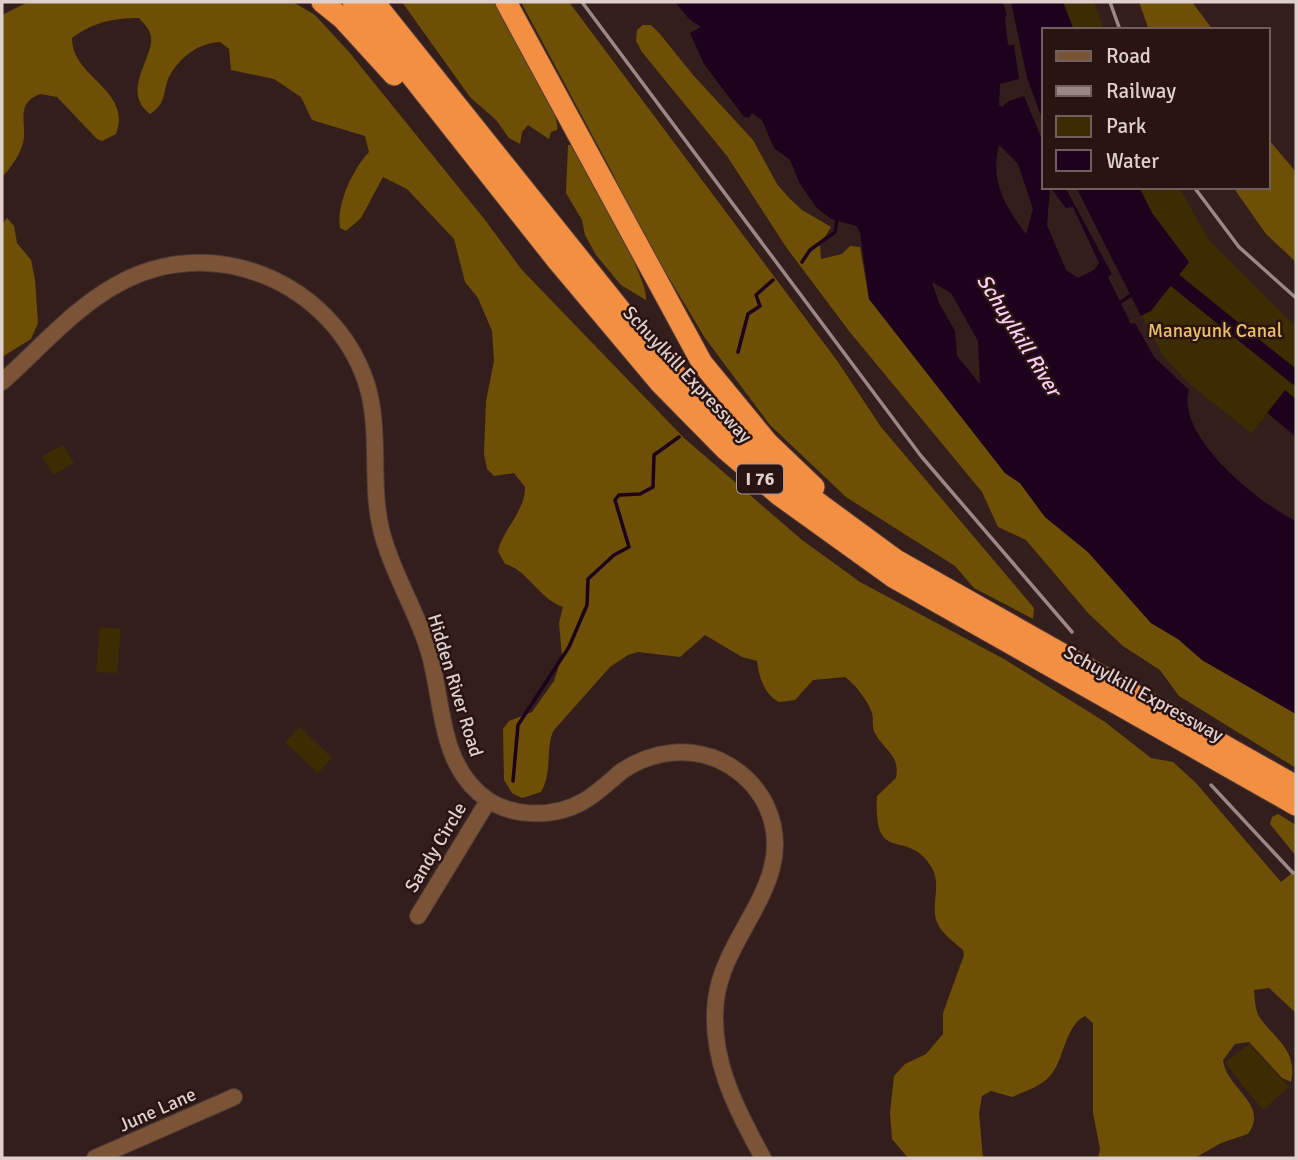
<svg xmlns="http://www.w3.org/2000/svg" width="1298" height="1160" font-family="Signika,sans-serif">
  <rect width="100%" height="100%" fill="#341e1b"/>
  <g fill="#3d2b01">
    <polygon points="1011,2 1094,2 1104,30 1044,30 1044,124 1027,78"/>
    <polygon points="1076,187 1179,187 1209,240 1296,327 1296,437 1267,414 1251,433 1191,385 1163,356"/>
    <polygon points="63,445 74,463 53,475 42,456"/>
    <polygon points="100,627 121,629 117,673 96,672"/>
    <polygon points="300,727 332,758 318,773 285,742"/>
    <polygon points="1249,1044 1289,1087 1263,1110 1225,1063"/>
  </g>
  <g fill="#6d5006">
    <path d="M28 2H293L315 15 349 52 485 220 522 270 684 438 802 540 860 582 1004 659 1105 722 1151 758 1173 762 1196 783 1281 882 1296 870V1013L1269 988 1254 990C1255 999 1255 1011 1260 1018 1276 1040 1298 1051 1291 1082L1282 1078 1249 1042 1235 1044 1223 1060C1226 1089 1270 1104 1248 1134L1221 1143 1195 1158H1098L1100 1149 1093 1113V1023L1085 1016C1065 1025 1064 1061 1050 1076 1040 1087 1025 1091 1012 1097L991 1091 982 1096 979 1113 983 1158H908L892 1139 890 1113 894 1076 905 1064 926 1054 943 1034V1013L964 955 963 950C954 942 941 933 937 922 930 904 942 887 932 868 908 825 873 869 877 796L896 778C900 755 886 752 876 735 871 728 874 720 872 713 868 701 855 684 845 677L813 680 795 700 779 702C764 694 759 677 757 661L742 657 705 635 680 657 638 652 628 655 610 667 554 730C545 746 553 772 541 792L522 798 512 793 504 780 503 729 509 721 532 712 554 681 562 656 559 623 563 607C538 598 529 571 505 564L498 551C503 529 526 510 525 487L514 473 494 476 487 469 484 454 486 401 494 361 492 331 478 298 465 282 454 239 407 189 383 177 361 218 346 231 340 228C336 204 353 169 369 152L365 136 312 120 301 97 274 79 231 70 229 49 220 42C199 43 181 56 170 75 162 90 168 103 150 114 120 92 154 57 151 37 150 29 144 24 139 18 114 18 93 22 72 38 71 77 133 90 116 134L102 141 97 139 57 97 40 94C17 103 25 118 24 137 23 151 11 168 2 177V15Z"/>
    <path d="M402 2H494C505 21 563 115 557 130L551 132 549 139 528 125 522 132 520 144 509 138 496 120 470 97Z"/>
    <polygon points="521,2 569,2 838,362 881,427 1034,608 1033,619 974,588 955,566 846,497 770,425 705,338 633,218 613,174"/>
    <polygon points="1139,2 1192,2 1213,30 1149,30"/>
    <polygon points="643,25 651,25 660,34 693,75 753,140 777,184 789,198 802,210 831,227 820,245 821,259 842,254 850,246 860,247 869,299 1005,473 1020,483 1045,517 1088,552 1151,623 1178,639 1202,660 1296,714 1296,768 1179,696 1160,670 1123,646 1088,613 1026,540 998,527 982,492 849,331 786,247 727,156 642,52 636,41 637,30"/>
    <polygon points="1268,139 1296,172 1296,262 1266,234 1233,187 1268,187"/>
    <path d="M568 145H572C586 170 649 278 646 300L621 285 596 255 585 235 582 220 566 193Z"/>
    <polygon points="7,218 14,226 17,243 31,260 35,280 38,323 31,339 2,357 2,224"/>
    <polygon points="1278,814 1296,825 1296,856 1270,824 1272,817"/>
  </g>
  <g fill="#1d011d" fill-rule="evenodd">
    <path d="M675 2H1003L1007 15 1005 17 1008 45H1014L1019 79 1000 84 999 105 1002 107 1009 101 1024 96 1044 144V187H1050L1047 225 1066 270 1078 278 1094 270 1099 263 1073 207 1066 208 1050 187H1065L1112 274 1108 277 1131 324 1135 323 1154 357 1189 390C1175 436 1260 504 1296 521V714L1202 660 1178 639 1151 623 1088 552 1045 517 1020 483 1005 473 869 299 860 232 856 226 831 219 817 208 800 184 790 160 774 148 762 120 752 113 749 118 744 117 704 64 690 33 701 27 690 20ZM999 145 1018 164 1033 209 1026 234C1004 205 990 181 999 145ZM932 282 951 293 978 341 980 384 957 356 955 331 939 303Z"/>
    <polygon points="1011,2 1063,2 1074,30 1044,30 1044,124 1027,78"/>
    <polygon points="1076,187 1139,187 1152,213 1189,262 1151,311 1141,316"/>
    <polygon points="1285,390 1296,399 1296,437 1267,413"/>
  </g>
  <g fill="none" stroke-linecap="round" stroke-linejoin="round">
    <g stroke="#1d011d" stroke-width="3.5">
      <polyline points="802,262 810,250 835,232 837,220"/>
      <polyline points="1119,303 1133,294"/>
      <polyline points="738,352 748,314 760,306 756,295 773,280"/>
      <polyline points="513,781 518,725 569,647 587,605 588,579 614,555 629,547 615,500 619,495 640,494 653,487 654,455 679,437"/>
    </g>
    <polyline stroke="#1d011d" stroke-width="14" points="1161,269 1296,378"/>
    <g stroke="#4f3a38" stroke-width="18">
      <g id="minor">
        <path d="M2 382C38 350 75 307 118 284 212 231 332 282 366 382 382 431 369 484 382 533 393 575 417 611 429 652 443 700 439 758 479 793 506 818 553 819 584 801 598 793 610 781 622 771 651 751 689 746 721 761 741 771 756 785 766 805 801 879 724 931 716 1000 709 1058 736 1109 763 1158"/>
        <polyline points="418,916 488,801"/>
        <polyline points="95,1158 234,1097"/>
      </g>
    </g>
    <g stroke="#4f3a38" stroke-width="23">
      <g id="motorway">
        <polyline points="322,2 342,18 394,75"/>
        <polyline points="353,2 556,259 661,384 725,449 779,495 893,577 1296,805"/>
        <polyline points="374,2 650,347 714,415 783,477 896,560 1296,786"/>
        <polyline points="506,2 702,363 767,442 814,487"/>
      </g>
    </g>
    <use href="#minor" stroke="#7b5337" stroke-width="16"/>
    <use href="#motorway" stroke="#f28f43" stroke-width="21"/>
    <g stroke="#9a8886" stroke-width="3.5">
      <polyline points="582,2 921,456 1072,632"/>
      <polyline points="1110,2 1120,30"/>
      <polyline points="1194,187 1239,247 1296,298"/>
      <polyline points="1211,785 1293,873"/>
    </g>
  </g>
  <g text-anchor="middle" stroke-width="5" stroke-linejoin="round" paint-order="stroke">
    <rect fill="#291412" stroke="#a89896" stroke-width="2" x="737" y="464.5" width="46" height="29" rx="5"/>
    <g font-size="18" font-weight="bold" fill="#dfd0ce">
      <text x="760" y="485">I 76</text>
    </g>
    <g font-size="19" fill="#ecc066" stroke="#291412">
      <text x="1215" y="337">Manayunk Canal</text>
    </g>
    <g font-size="19" fill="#dfd0ce" stroke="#291412">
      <text transform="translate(688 374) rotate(47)" y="7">Schuylkill Expressway</text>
      <text transform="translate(456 685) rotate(73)" y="7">Hidden River Road</text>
      <text transform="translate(1144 693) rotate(29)" y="7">Schuylkill Expressway</text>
      <text transform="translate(435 847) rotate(-59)" y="7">Sandy Circle</text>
      <text transform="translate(157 1109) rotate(-24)" y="7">June Lane</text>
    </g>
    <g font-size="21" font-style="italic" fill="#facef6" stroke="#291412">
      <text transform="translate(1019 335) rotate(58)" y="7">Schuylkill River</text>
    </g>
  </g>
  <rect width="1298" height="1160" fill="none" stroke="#dfd0ce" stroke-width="7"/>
  <rect x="1042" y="28" width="228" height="161" fill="#291412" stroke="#725f5d" stroke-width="2"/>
  <rect x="1056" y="51" width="35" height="10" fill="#7b5337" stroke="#725f5d" stroke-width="2"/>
  <text x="1106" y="63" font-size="21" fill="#dfd0ce">Road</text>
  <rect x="1056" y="86" width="35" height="10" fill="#9a8886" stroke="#725f5d" stroke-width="2"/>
  <text x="1106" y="98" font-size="21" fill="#dfd0ce">Railway</text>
  <rect x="1056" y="116" width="35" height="21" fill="#3d2b01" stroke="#725f5d" stroke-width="2"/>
  <text x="1106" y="133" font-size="21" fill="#dfd0ce">Park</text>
  <rect x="1056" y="150" width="35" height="21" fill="#1d011d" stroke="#725f5d" stroke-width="2"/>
  <text x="1106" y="168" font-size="21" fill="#dfd0ce">Water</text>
</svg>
